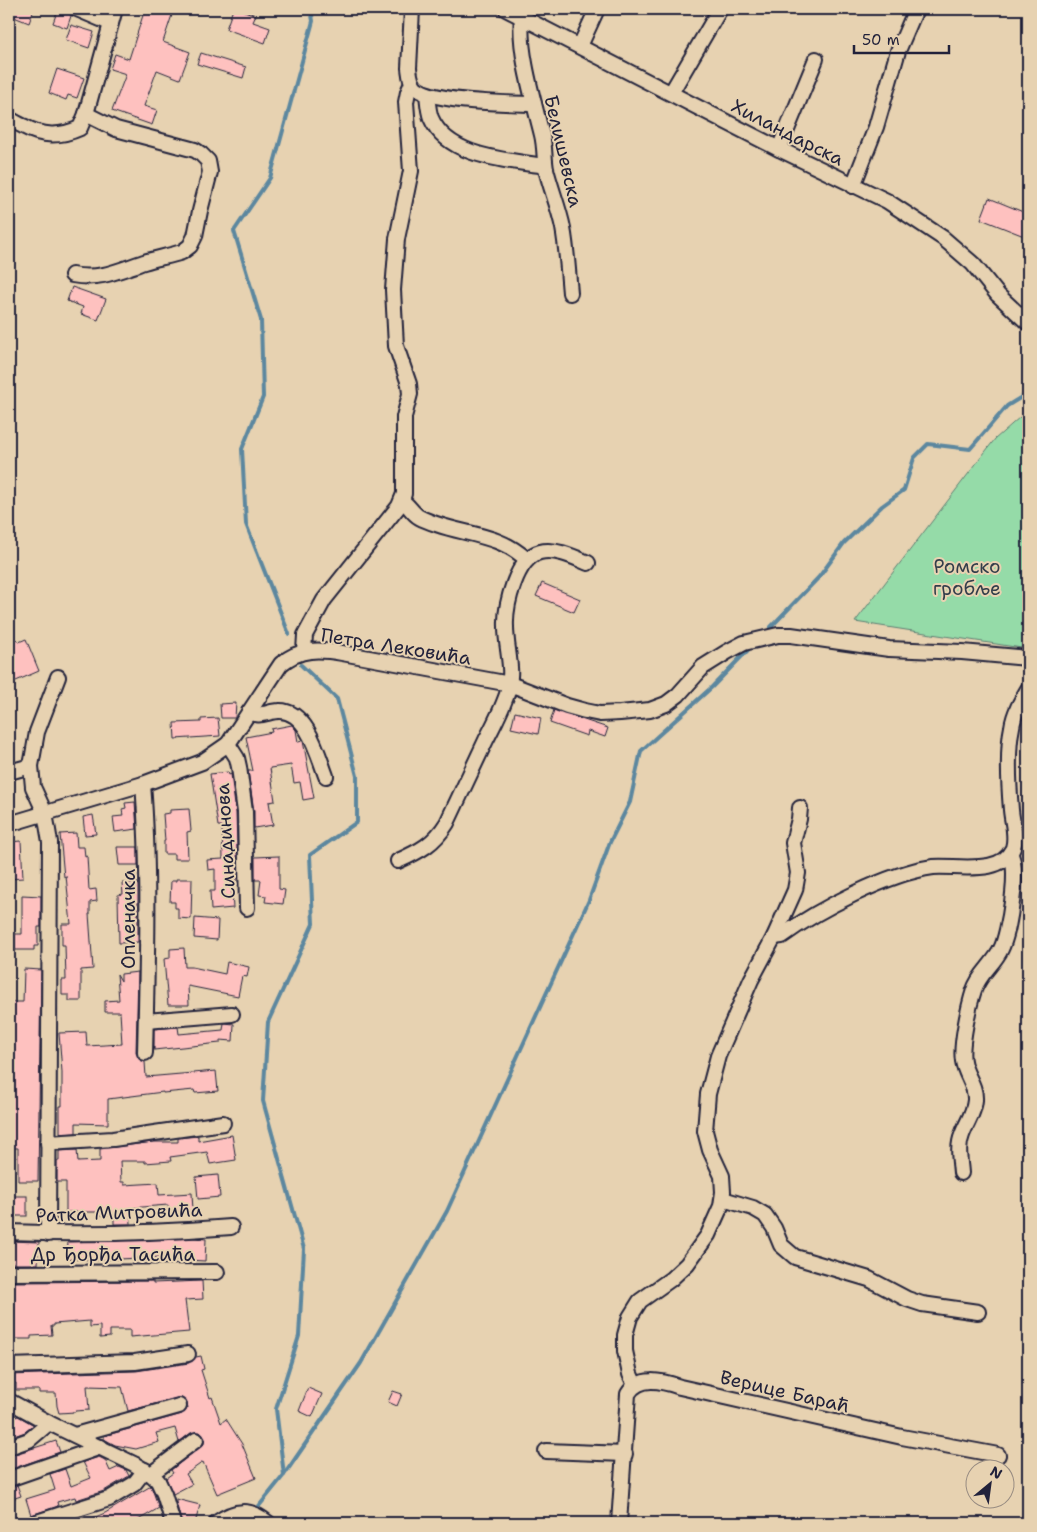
<svg xmlns="http://www.w3.org/2000/svg" width="1037" height="1532" font-family="'Shantell Sans',sans-serif">
  <rect width="100%" height="100%" fill="#e7d2b1"/>
  <filter id="ink" filterUnits="userSpaceOnUse"><feTurbulence type="fractalNoise" baseFrequency=".02" numOctaves="2"/><feDisplacementMap in="SourceGraphic" scale="10" xChannelSelector="R" yChannelSelector="G"/><feConvolveMatrix kernelMatrix="1 2 1 2 8 2 1 2 1" color-interpolation-filters="sRGB"/></filter>
  <g filter="url(#ink)">
    <polygon fill="#95dba8" stroke="#5c7e72" points="1028,410 1028,649 855,622 995,439"/>
    <g fill="none" stroke-linecap="round" stroke-linejoin="round">
      <g stroke="#5b879f" stroke-width="4">
        <polyline points="770,628 819,577 844,543 882,506 904,490 914,458 928,444 970,449 1007,406 1028,393"/>
        <polyline points="289,634 246,524 242,449 263,397 261,320 234,231 270,178 313,21 311,9"/>
        <polyline points="284,1475 276,1409 299,1336 304,1249 263,1101 268,1022 313,924 310,855 357,822 357,776 337,699 301,665"/>
        <polyline points="259,1506 284,1475 361,1363 447,1211 589,900 610,842 630,802 641,751 712,687 748,650"/>
      </g>
    </g>
    <g fill="#fec1bf" stroke="#22223b">
      <polygon points="9,9 34,9 29,23 9,15"/>
      <polygon points="58,9 69,13 71,16 67,28 53,23"/>
      <polygon points="145,9 165,9 173,12 163,42 190,52 180,79 157,70 144,106 157,110 152,125 112,111 126,74 110,69 115,54 129,59"/>
      <polygon points="233,9 238,9 256,15 253,22 270,28 265,43 226,29"/>
      <polygon points="71,25 94,32 89,48 66,40"/>
      <polygon points="201,53 246,67 243,78 197,64"/>
      <polygon points="57,69 84,78 77,98 68,95 66,100 49,93"/>
      <polygon points="989,198 1028,214 1028,225 1024,236 981,219"/>
      <polygon points="72,287 106,299 98,320 81,314 83,307 67,301"/>
      <polygon points="542,583 580,599 574,612 536,596"/>
      <polygon points="17,639 19,642 26,639 39,671 9,684 9,643"/>
      <polygon points="236,703 235,718 221,718 220,704"/>
      <polygon points="554,710 608,728 605,737 588,731 587,736 550,723"/>
      <polygon points="515,712 541,718 538,734 511,728"/>
      <polygon points="218,718 220,736 175,739 174,723 201,722 201,719"/>
      <polygon points="292,725 296,730 298,742 303,741 314,798 303,800 300,782 294,783 291,765 270,768 275,801 269,802 273,825 254,828 254,811 248,771 253,771 246,737 272,732 271,729"/>
      <polygon points="228,772 229,775 231,774 236,813 238,880 231,880 233,908 211,910 210,891 215,891 215,869 208,870 207,860 223,859 222,826 218,826 210,774"/>
      <polygon points="135,802 137,829 115,832 113,817 123,816 122,809 126,808 125,803"/>
      <polygon points="189,809 191,831 187,832 188,859 174,859 174,854 164,854 164,841 165,841 163,814 170,813 170,810"/>
      <polygon points="93,815 96,834 85,835 83,817"/>
      <polygon points="76,833 77,847 84,847 85,857 87,856 89,890 96,889 97,901 90,902 90,914 89,914 93,969 81,970 81,1001 69,1001 69,995 62,995 62,980 66,980 65,945 62,945 62,924 71,924 66,876 64,877 60,834"/>
      <polygon points="21,841 23,878 9,879 9,842"/>
      <polygon points="117,847 138,847 138,865 119,865"/>
      <polygon points="279,856 279,889 285,890 283,904 265,902 266,896 259,895 261,880 255,880 255,857"/>
      <polygon points="176,879 192,879 191,919 178,918 178,908 175,908 175,902 170,902 171,881 176,881"/>
      <polygon points="122,883 138,883 138,942 119,943 118,895 123,894"/>
      <polygon points="22,895 41,896 41,927 38,927 38,946 34,946 34,950 15,950 15,934 22,934"/>
      <polygon points="195,918 218,920 217,940 194,938"/>
      <polygon points="184,948 185,967 192,967 225,974 227,962 249,967 247,977 242,976 238,996 188,986 189,1005 168,1005 164,959 170,958 170,949"/>
      <polygon points="24,969 41,970 38,1181 18,1181 18,1148 9,1148 9,1002 23,1002"/>
      <polygon points="138,972 136,1053 140,1060 145,1062 146,1077 216,1071 218,1091 195,1093 194,1090 163,1093 163,1092 108,1099 108,1124 76,1123 76,1133 60,1134 60,1106 62,1106 62,1072 59,1033 86,1032 87,1046 122,1044 120,1012 105,1012 105,1001 119,1000 117,974 121,981 121,974"/>
      <polygon points="224,1023 234,1024 233,1041 220,1040 220,1043 154,1050 154,1029 178,1027 179,1034 223,1030"/>
      <polygon points="232,1135 236,1160 210,1164 207,1152 170,1157 171,1161 145,1163 145,1161 120,1161 121,1182 124,1182 124,1185 158,1183 159,1195 192,1193 193,1211 169,1213 168,1205 130,1208 131,1224 114,1224 114,1215 97,1215 97,1212 66,1212 66,1182 57,1182 57,1161 59,1161 59,1151 77,1150 78,1162 100,1161 100,1149 153,1142 178,1142 178,1138 198,1136 198,1141"/>
      <polygon points="218,1175 220,1197 198,1199 196,1177"/>
      <rect x="9" y="1196" width="18" height="20"/>
      <polygon points="193,1238 206,1239 205,1261 186,1260 187,1259 162,1260 162,1257 98,1260 67,1259 68,1242"/>
      <polygon points="9,1241 39,1242 38,1264 13,1264 13,1262 9,1261"/>
      <polygon points="153,1281 153,1283 202,1281 203,1299 185,1300 189,1332 130,1337 130,1330 110,1330 110,1337 100,1338 100,1326 90,1327 90,1321 54,1324 54,1326 51,1326 52,1335 31,1336 31,1339 9,1339 9,1318 13,1318 13,1282"/>
      <polygon points="201,1356 204,1369 201,1370 210,1398 212,1397 221,1423 226,1419 242,1444 256,1478 217,1494 203,1462 186,1474 192,1484 173,1494 166,1478 173,1473 171,1470 204,1444 205,1438 200,1432 191,1433 179,1442 175,1428 156,1433 159,1442 136,1449 115,1445 104,1439 104,1436 182,1414 188,1408 187,1403 182,1398 177,1398 128,1411 122,1387 87,1386 89,1410 75,1411 75,1412 59,1413 57,1406 56,1393 39,1393 39,1390 16,1390 16,1383 9,1383 9,1375 136,1371 189,1363 196,1357"/>
      <polygon points="308,1388 322,1394 312,1417 299,1411"/>
      <polygon points="393,1391 402,1394 397,1406 388,1402"/>
      <polygon points="18,1416 34,1425 25,1432 9,1438 9,1420"/>
      <polygon points="56,1441 60,1452 9,1470 9,1456"/>
      <polygon points="99,1457 105,1460 110,1471 119,1467 126,1470 129,1476 104,1491 76,1500 75,1497 57,1502 58,1506 31,1515 26,1499 55,1490 50,1474 65,1469 71,1486 91,1478 83,1462"/>
      <polygon points="17,1485 21,1496 9,1500 9,1488"/>
      <polygon points="151,1486 159,1508 133,1523 81,1523 105,1513"/>
      <polygon points="176,1499 200,1505 195,1523 181,1521 176,1502"/>
    </g>
    <g fill="none" stroke-linecap="round" stroke-linejoin="round">
      <g stroke="#22223b" stroke-width="18">
        <g id="minor">
          <polyline points="77,9 110,23"/>
          <path d="M412 9 409 68C410 75 410 81 415 87 432 103 508 103 534 104"/>
          <polyline points="506,9 779,149 887,201 943,238 973,264 998,295 1028,323"/>
          <path d="M522 18C518 50 534 102 542 135 545 147 544 159 546 169 551 189 559 208 563 228 567 250 568 271 570 293"/>
          <polyline points="580,46 597,9"/>
          <polyline points="671,93 720,9"/>
          <path d="M427 94C428 102 428 110 431 118 448 158 508 160 545 166"/>
          <path d="M9 119C14 121 18 124 23 126 43 137 60 137 80 128L86 114 115 9"/>
          <polyline points="779,149 816,59"/>
          <polyline points="853,186 876,127 898,51 916,9"/>
          <path d="M72 275C101 280 117 271 144 262 157 258 170 256 182 252L190 246 195 236 200 211 210 172 208 161 201 154 195 150 116 129 86 114"/>
          <path d="M402 501C409 505 412 513 419 517 453 535 498 531 527 560"/>
          <polyline points="304,651 305,635 324,600 399,506 404,494 404,417 410,394 409,384 396,346 393,290 397,239 411,171 406,102 408,92 412,83"/>
          <path d="M249 712C259 718 269 711 279 711 307 710 318 755 326 776"/>
          <polyline points="228,744 237,758 239,767 245,812 247,908"/>
          <polyline points="9,772 31,766"/>
          <path d="M143 784C150 873 147 964 145 1053"/>
          <path d="M9 824 143 784 202 762 228 744 281 664C300 648 319 649 342 653L510 684 567 706 585 711 600 714 620 713 650 710 666 704 678 695 703 667 727 652 744 643 778 635H791L889 649 962 652 1028 658"/>
          <path d="M398 861C420 851 434 844 447 823 460 795 473 768 486 740 494 724 503 708 508 691 514 669 506 649 506 627 505 606 516 558 540 552 555 548 574 557 588 563"/>
          <path d="M774 937 782 936C819 909 889 873 933 867 957 865 1002 876 1013 848 1017 836 1012 822 1011 810 1009 786 1007 750 1012 727 1014 713 1021 701 1028 689"/>
          <polyline points="146,1021 232,1014"/>
          <polyline points="48,1143 113,1139 223,1123"/>
          <path d="M961 1173C960 1160 957 1147 962 1135 966 1123 974 1114 975 1100 976 1085 965 1075 963 1061 960 1046 969 1005 974 990 979 974 994 964 1001 949 1009 933 1020 867 1010 853"/>
          <polyline points="723,1199 753,1208 765,1215 774,1228 781,1245 795,1257 869,1279 907,1299 922,1304 978,1312"/>
          <path d="M9 1232C83 1235 157 1233 231 1227"/>
          <polyline points="48,1234 50,842 45,813 33,787 31,766 37,732 58,677"/>
          <polyline points="9,1273 217,1272"/>
          <polyline points="9,1366 135,1362 188,1354"/>
          <polyline points="635,1385 630,1374 625,1351 625,1335 630,1317 640,1301 671,1279 687,1264 708,1235 721,1206 723,1192 722,1176 710,1150 705,1131 708,1094 718,1056 751,980 774,937 795,890 798,873 793,843 799,819 800,808"/>
          <polyline points="9,1401 49,1423 134,1464 152,1475 158,1481 164,1494 173,1523"/>
          <polyline points="75,1435 179,1406"/>
          <polyline points="9,1447 29,1440 49,1423"/>
          <polyline points="546,1451 625,1454"/>
          <polyline points="151,1474 196,1440"/>
          <polyline points="9,1479 101,1447"/>
          <polyline points="34,1523 109,1499 134,1484 145,1470"/>
          <path d="M216 1523C235 1509 250 1508 268 1523"/>
          <path d="M619 1523 628 1394C639 1375 662 1381 680 1387L902 1437 998 1455"/>
        </g>
      </g>
      <use href="#minor" stroke="#e7d2b1" stroke-width="14"/>
    </g>
  </g>
  <g text-anchor="middle" stroke-width="4" stroke-linejoin="round" paint-order="stroke">
    <g font-size="19" fill="#22223b" stroke="#e7d2b1">
      <text transform="translate(788 132) rotate(27)" y="7">Хиландарска</text>
      <text transform="translate(564 151) rotate(77)" y="7">Белишевска</text>
      <text transform="translate(396 646) rotate(9)" y="7">Петра Лековића</text>
      <text transform="translate(225 841) rotate(-93)" y="7">Синадинова</text>
      <text transform="translate(128 919) rotate(-90)" y="7">Опленачка</text>
      <text transform="translate(119 1212) rotate(-2)" y="7">Ратка Митровића</text>
      <text x="113" y="1261">Др Ђорђа Тасића</text>
      <text transform="translate(785 1391) rotate(13)" y="7">Верице Бараћ</text>
    </g>
    <g font-size="19" fill="#333e4b" stroke="#e7d2b1">
      <text x="967" y="573">Ромско<tspan x="967" dy="22">гробље</tspan></text>
    </g>
  </g>
  <rect width="1037" height="1532" fill="none" stroke="#e7d2b1" stroke-width="30"/>
  <rect x="15" y="15" width="1007" height="1502" fill="none" stroke="#22223b" stroke-width="2" filter="url(#ink)"/>
  <g transform="translate(990 1484) rotate(29)"><circle r="24" fill="#e7d2b1" stroke="#988c82"/>
  <path d="M0-4L9 19L0 12L-9 19Z" fill="#22223b"/>
  <text y="-8" font-size="14" font-weight="bold" text-anchor="middle" fill="#22223b">N</text>
  </g>
  <path d="M854 45v8h95v-8" fill="none" stroke="#22223b" stroke-width="2.5"/>
  <text x="862" y="45" font-size="15" fill="#22223b" stroke="#e7d2b1" stroke-width="4" paint-order="stroke">50 m</text>
</svg>
